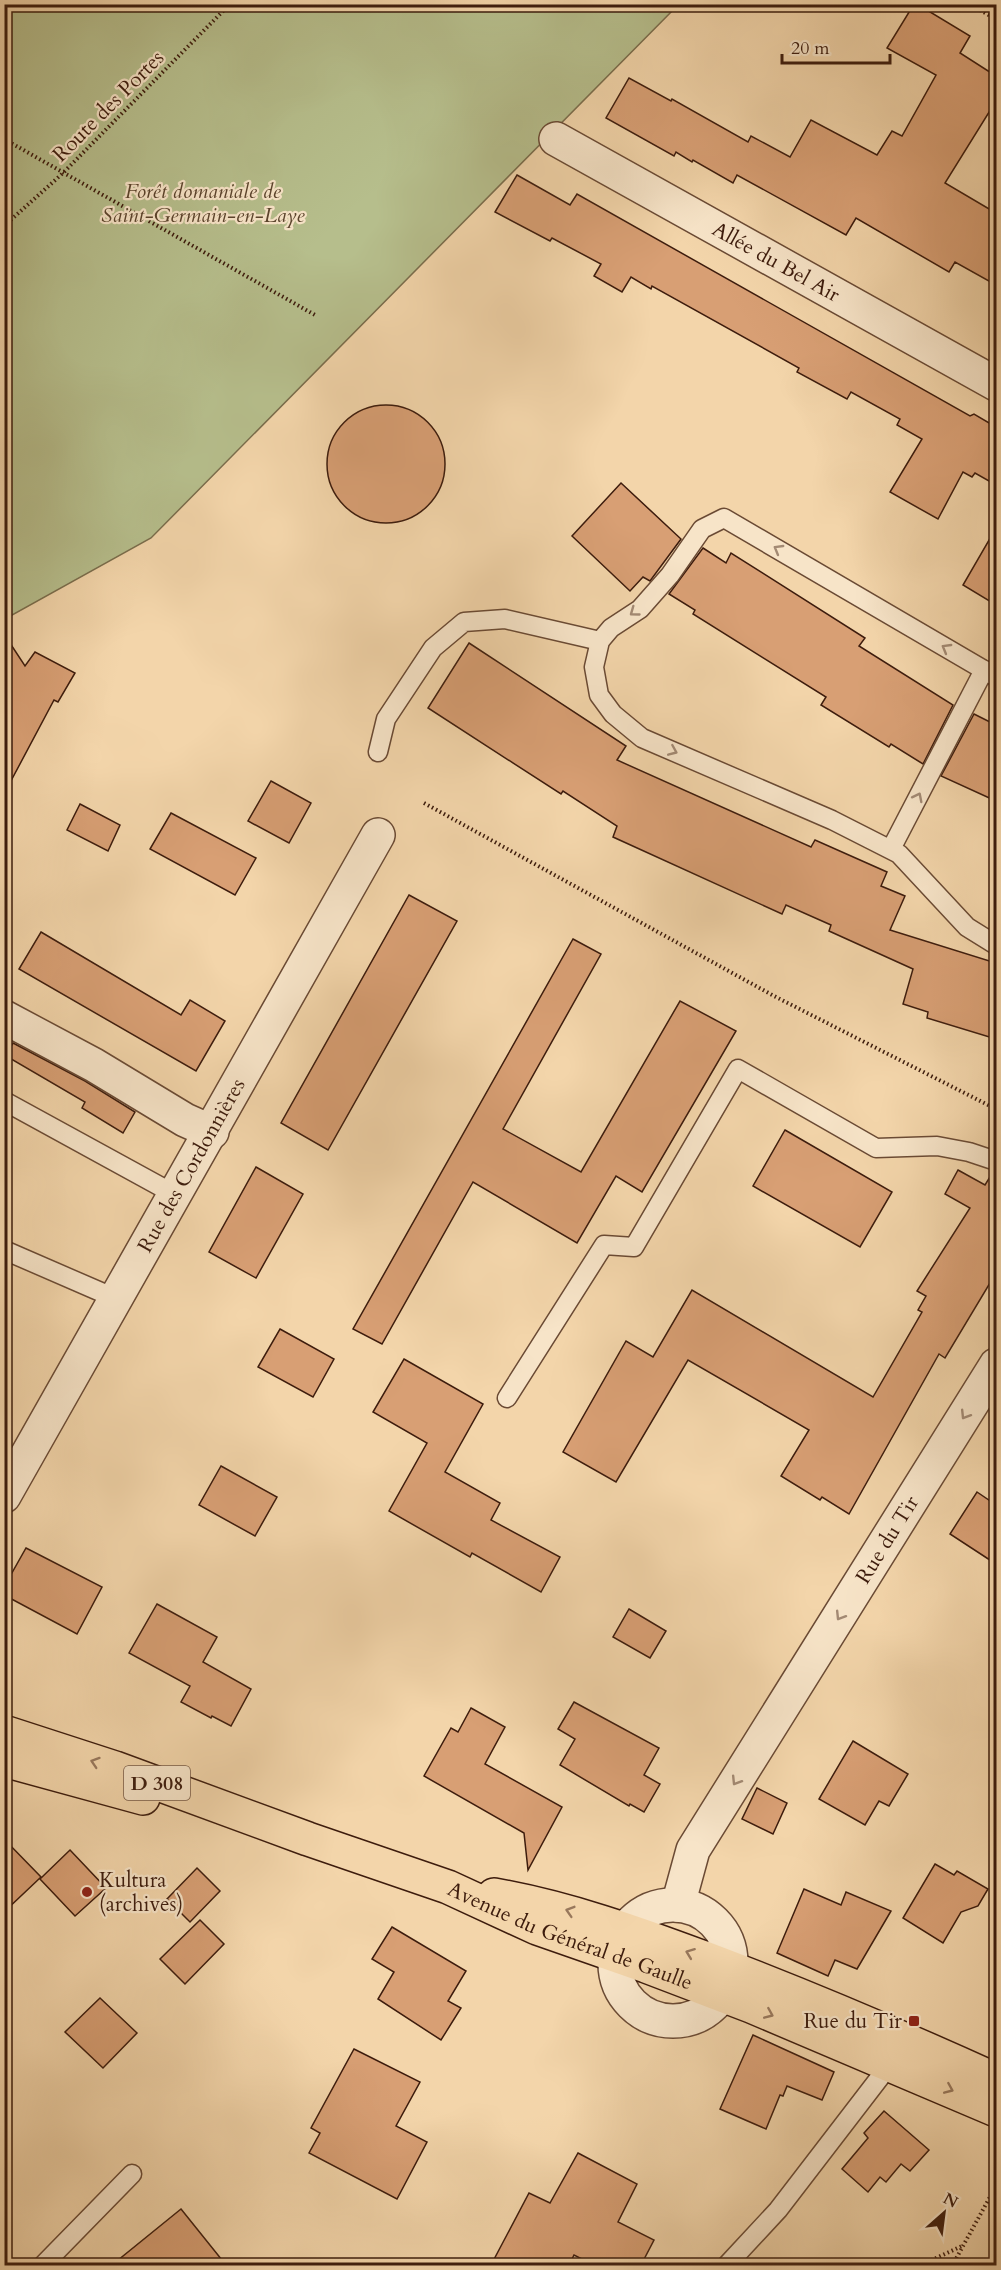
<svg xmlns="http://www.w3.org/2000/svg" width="1001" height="2270" font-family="Cardo,serif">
  <rect width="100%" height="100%" fill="#f3d5aa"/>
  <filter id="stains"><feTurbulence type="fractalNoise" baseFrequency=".00333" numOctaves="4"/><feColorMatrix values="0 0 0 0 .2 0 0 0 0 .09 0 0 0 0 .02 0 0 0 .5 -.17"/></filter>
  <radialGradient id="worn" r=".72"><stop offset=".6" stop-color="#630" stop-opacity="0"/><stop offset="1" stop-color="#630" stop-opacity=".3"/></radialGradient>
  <polygon fill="#b6be8c" stroke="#7a6d4c" stroke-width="1.5" points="5,5 678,5 151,538 5,619"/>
  <g fill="#d89f74" stroke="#3d1c0d" stroke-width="1.5">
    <polygon points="914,4 917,4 970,36 960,53 996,76 996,101 945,183 996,213 996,285 955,262 949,272 856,218 846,235 737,175 733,183 693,160 692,162 676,152 674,156 606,118 629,78 671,101 672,99 748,142 751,136 790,157 811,120 877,155 892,131 902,136 936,75 887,48"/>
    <polygon points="517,175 570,205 577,194 970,416 974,414 996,427 996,485 975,473 972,477 963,472 938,519 890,492 922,439 897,425 900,419 851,392 847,399 797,372 799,368 652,286 651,289 631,277 622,292 594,276 601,264 552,238 550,241 495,212"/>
    <circle cx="386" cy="464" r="59"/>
    <polygon points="621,483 681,539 650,581 643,577 630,591 572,536"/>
    <polygon points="996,528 996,605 963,585"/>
    <polygon points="703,548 726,563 731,553 865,638 859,646 953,705 923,764 891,744 889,747 821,705 826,697 693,614 695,610 669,594"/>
    <polygon points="4,634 25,666 35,652 75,673 58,702 54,700 4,794"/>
    <polygon points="469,643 626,746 617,760 811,847 815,840 887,872 881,886 905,896 890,930 996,963 996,1039 927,1018 928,1012 903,1004 913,969 829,931 831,925 786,905 782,914 613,837 617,826 563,791 561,794 428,708"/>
    <polygon points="974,714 996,725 996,801 941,776"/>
    <polygon points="271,781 311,803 289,843 248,821"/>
    <polygon points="80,804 120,825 108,851 67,830"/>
    <polygon points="171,813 256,858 235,895 150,849"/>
    <polygon points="409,895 457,921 328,1150 281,1123"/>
    <polygon points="41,932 181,1015 190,1000 225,1021 196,1071 19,969"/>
    <polygon points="573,939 601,954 503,1129 581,1172 680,1001 736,1031 642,1192 616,1176 577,1243 473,1182 382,1344 353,1329"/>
    <polygon points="13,1043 85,1081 135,1112 123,1133 82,1108 85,1102 6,1056"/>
    <polygon points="785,1130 892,1192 860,1247 753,1186"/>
    <polygon points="256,1167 303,1194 256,1278 209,1252"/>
    <polygon points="958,1170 985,1185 993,1172 996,1172 996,1273 945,1358 939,1354 849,1514 822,1497 820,1500 781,1476 809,1430 688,1360 616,1482 563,1452 626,1341 653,1357 692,1290 873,1397 922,1312 918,1310 926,1296 917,1291 970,1208 945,1194"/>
    <polygon points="280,1329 334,1359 313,1397 258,1367"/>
    <polygon points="404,1359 483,1404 445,1472 500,1503 491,1520 560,1557 541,1592 472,1553 470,1557 389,1511 427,1443 373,1412"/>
    <polygon points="221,1466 277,1497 255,1536 199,1505"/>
    <polygon points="977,1492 996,1505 996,1564 950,1534"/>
    <polygon points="26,1548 102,1587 77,1634 4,1595 4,1587"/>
    <polygon points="157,1604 217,1637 203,1662 251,1689 231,1726 212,1716 211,1718 181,1702 190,1686 129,1653"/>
    <polygon points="629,1609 666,1631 650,1658 613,1637"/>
    <polygon points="574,1702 659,1748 644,1775 660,1784 644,1812 630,1804 629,1806 560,1765 575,1739 558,1729"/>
    <polygon points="471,1708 505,1727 485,1764 562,1807 528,1870 524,1833 424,1776 451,1728 458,1732"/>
    <polygon points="853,1741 908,1774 889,1806 879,1801 865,1825 819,1799"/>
    <polygon points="757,1788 787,1803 773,1834 742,1819"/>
    <polygon points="4,1839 41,1877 4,1912"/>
    <polygon points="70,1850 106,1888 75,1916 40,1879"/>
    <polygon points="935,1864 954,1875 957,1871 988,1889 978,1906 961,1912 943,1943 903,1918"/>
    <polygon points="197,1868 220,1891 190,1922 167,1899"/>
    <polygon points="804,1889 841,1905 846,1892 891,1911 857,1969 835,1960 828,1976 777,1953"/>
    <polygon points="200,1920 224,1944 185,1984 160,1959"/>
    <polygon points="392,1927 466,1971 448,2001 461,2008 441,2040 378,1999 394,1972 372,1959"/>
    <polygon points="100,1998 137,2033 103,2068 65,2032"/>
    <polygon points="753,2035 834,2072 822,2100 787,2086 783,2096 780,2095 766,2129 720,2109"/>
    <polygon points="354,2049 420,2082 396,2126 427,2142 397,2199 309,2153 320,2133 311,2128"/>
    <polygon points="884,2111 929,2150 910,2171 901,2164 886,2182 880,2177 868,2192 842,2169 868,2138 864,2133"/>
    <polygon points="578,2153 637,2184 618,2222 654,2240 641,2265 594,2265 574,2255 569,2265 491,2265 529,2193 550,2203"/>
    <polygon points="181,2209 226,2265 112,2265"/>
  </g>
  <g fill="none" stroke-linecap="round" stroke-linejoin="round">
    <g stroke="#6a4a34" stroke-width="21">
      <g id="lane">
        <polyline points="996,677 724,518 702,529 670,575 640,609 611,628 600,641 594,667 599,695 613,714 642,738 832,820 899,854 967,927 996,945"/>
        <polyline points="378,752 386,719 433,648 464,622 505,619 600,641"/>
        <polyline points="891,849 984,670"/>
        <polyline points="4,1101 174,1194"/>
        <polyline points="4,1250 117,1299"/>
        <polyline points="507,1398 604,1245 634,1247 738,1069 876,1148 937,1146 969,1152 996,1161"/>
        <polyline points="42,2266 132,2174"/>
        <polyline points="726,2266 778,2210 894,2059"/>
      </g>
    </g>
    <g stroke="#6a4a34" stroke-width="36">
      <g id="street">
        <path id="s1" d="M556 139 996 384"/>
        <polyline points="4,1017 94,1065 185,1120 212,1132"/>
        <path id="s2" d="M4 1496 378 835"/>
        <path id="s3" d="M678 1905 693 1850 996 1365"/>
        <circle cx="673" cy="1963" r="58"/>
      </g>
    </g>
    <g stroke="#3d1c0d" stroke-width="36">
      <g id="primary">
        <path id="s4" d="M4 1732 115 1768 308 1839 448 1887 537 1928 646 1966 751 2006 996 2110"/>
        <polyline points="4,1760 143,1798"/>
        <path d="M494 1895C568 1908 637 1933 707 1959 805 1996 901 2037 996 2080"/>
      </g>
    </g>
    <g stroke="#3d1c0d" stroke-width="4" stroke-dasharray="1.5 3" stroke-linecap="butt">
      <polyline points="980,10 996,19"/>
      <polyline points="4,139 315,315"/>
      <polyline points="4,226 63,173 230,4"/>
      <polyline points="424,803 774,996 996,1109"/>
      <polyline points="919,2266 962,2246"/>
      <polyline points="952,2266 996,2186"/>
    </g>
    <use href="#lane" stroke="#f7e4c8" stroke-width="18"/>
    <use href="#street" stroke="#f7e4c8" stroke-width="33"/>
    <use href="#primary" stroke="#f3d5aa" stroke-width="33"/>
  </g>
  <defs><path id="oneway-chevron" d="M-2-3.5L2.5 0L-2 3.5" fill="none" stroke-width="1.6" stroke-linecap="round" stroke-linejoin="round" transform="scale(1.5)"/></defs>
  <g stroke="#a38a74">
    <use href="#oneway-chevron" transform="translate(778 549) rotate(-150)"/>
    <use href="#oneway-chevron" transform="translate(634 612) rotate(144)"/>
    <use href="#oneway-chevron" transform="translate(946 648) rotate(-150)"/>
    <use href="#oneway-chevron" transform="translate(673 751) rotate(23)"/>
    <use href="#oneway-chevron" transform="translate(918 797) rotate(-63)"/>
    <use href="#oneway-chevron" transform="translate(965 1415) rotate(122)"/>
    <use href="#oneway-chevron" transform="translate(840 1616) rotate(122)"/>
    <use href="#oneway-chevron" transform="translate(736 1781) rotate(122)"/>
  </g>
  <g stroke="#98785c">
    <use href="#oneway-chevron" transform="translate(95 1762) rotate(-162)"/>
    <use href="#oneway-chevron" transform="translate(570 1911) rotate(-163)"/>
    <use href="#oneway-chevron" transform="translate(690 1953) rotate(-159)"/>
    <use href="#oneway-chevron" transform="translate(769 2014) rotate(23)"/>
    <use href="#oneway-chevron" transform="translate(949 2089) rotate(23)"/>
  </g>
  <g fill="#8f2418" stroke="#f7e4c8" stroke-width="2">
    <circle cx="87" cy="1892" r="6"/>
    <rect x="908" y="2015" width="12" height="12" rx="3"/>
  </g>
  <g text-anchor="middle" stroke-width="4.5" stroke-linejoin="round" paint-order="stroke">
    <rect fill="#f7e4c8" stroke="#755845" stroke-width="1.5" x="124" y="1766" width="66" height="34" rx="4.5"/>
    <g font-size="20" font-weight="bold" fill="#3d1c0d">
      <text x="157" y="1790">D 308</text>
    </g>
    <g font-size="21" fill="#3d1c0d" stroke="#f7e4c8">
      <text transform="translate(108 106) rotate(-45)" y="7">Route des Portes</text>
      <text dy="7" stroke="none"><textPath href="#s1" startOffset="252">Allée du Bel Air</textPath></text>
      <text dy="7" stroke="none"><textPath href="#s2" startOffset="380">Rue des Cordonnières</textPath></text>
      <text dy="7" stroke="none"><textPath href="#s3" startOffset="423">Rue du Tir</textPath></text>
      <text dy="7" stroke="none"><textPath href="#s4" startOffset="602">Avenue du Général de Gaulle</textPath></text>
    </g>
    <g font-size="21" font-style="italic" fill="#5b442d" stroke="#f7e4c8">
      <text x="203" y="198">Forêt domaniale de<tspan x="203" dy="24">Saint-Germain-en-Laye</tspan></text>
    </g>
    <g font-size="21" fill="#3d1c0d" stroke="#f7e4c8" text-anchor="start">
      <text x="99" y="1887">Kultura<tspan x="99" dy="24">(archives)</tspan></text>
      <text x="902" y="2028" text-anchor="end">Rue du Tir</text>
    </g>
  </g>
  <rect width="1001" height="2270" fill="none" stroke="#f3d5aa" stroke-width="24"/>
  <rect x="6" y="6" width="989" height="2258" fill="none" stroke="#3d1c0d" stroke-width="3"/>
  <rect x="12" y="12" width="977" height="2246" fill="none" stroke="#3d1c0d" stroke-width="1.5"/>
  <g transform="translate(944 2213) rotate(28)" stroke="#f7e4c8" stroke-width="4.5" paint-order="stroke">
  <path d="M0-4.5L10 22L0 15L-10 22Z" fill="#3d1c0d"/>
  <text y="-9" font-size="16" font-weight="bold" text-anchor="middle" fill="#3d1c0d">N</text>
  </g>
  <path d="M782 54v9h108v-9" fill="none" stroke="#3d1c0d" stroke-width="3"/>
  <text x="791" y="54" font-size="18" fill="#3d1c0d" stroke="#f7e4c8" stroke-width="4.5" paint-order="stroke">20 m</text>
  <rect width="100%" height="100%" filter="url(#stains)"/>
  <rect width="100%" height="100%" fill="url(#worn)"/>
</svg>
